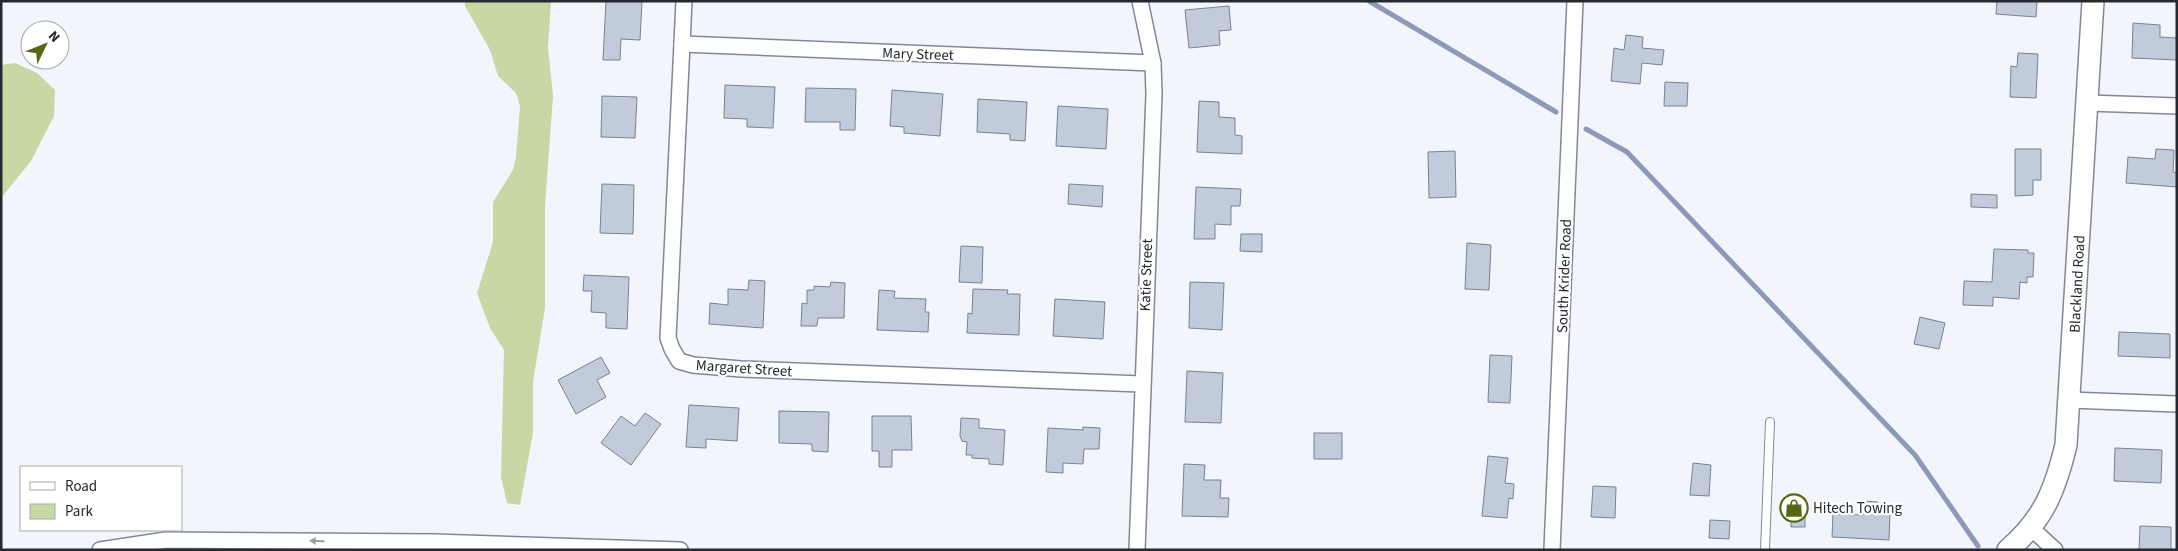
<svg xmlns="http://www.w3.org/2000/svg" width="2178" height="551" font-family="'Source Sans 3',sans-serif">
  <rect width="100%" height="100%" fill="#f2f5fc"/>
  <g fill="#c8d8a5">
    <polygon points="465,1 551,1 548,48 553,96 545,206 545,308 533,382 533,433 520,505 507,503 501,477 504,350 490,328 477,293 493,242 493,202 513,170 516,157 520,106 516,93 498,76 490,50 465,6"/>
    <polygon points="15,63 37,73 55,90 54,116 31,161 1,198 1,65"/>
  </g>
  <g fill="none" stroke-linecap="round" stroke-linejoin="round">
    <g stroke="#8c9ab8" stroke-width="5">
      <polyline points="1369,1 1556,112"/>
      <polyline points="1586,129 1627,152 1915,455 1978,546"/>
    </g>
  </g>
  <g fill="#c2cbdc" stroke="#798191">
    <polygon points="606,1 642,1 640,40 621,39 620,60 603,60"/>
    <polygon points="1997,1 2037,1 2036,17 1996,14"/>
    <polygon points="1229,6 1231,30 1219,31 1220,45 1189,48 1185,10"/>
    <polygon points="2133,23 2160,25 2160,37 2177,38 2177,60 2132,58"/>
    <polygon points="1626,35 1643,37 1642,48 1664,50 1662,65 1642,63 1640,84 1611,81 1614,48 1624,50"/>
    <polygon points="2018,53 2038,54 2036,98 2010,97 2011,66 2017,67"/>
    <polygon points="1665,82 1688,83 1687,106 1664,106"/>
    <polygon points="725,85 775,87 773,128 747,127 747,119 724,118"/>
    <polygon points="806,88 856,89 855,130 840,130 840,122 805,122"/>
    <polygon points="892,90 943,94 940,136 904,133 904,127 890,126"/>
    <polygon points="602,96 637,97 635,138 601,137"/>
    <polygon points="978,99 1027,102 1025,141 1010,140 1010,134 977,132"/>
    <polygon points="1199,101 1219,102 1219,117 1235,118 1235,135 1242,136 1242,154 1197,152"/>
    <polygon points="1058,106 1108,109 1106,149 1056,146"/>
    <polygon points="2015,149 2041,149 2041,180 2033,180 2033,195 2015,196"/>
    <polygon points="2156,149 2174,150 2173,172 2177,173 2177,187 2126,183 2128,157 2155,159"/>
    <polygon points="1455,151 1456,197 1429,198 1428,152"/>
    <polygon points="602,184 634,185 633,234 600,233"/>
    <polygon points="1069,184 1103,186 1102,207 1068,204"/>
    <polygon points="1196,187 1241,189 1240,206 1231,206 1231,225 1215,224 1215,239 1194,239"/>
    <polygon points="1971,194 1997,195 1997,208 1971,207"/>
    <polygon points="1241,234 1262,234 1262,252 1240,251"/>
    <polygon points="1467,243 1491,245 1489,290 1465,289"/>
    <polygon points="961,246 983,247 982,283 959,282"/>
    <polygon points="1994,249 2028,250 2028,253 2034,253 2033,277 2027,277 2027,283 2020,282 2019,299 1993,297 1993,306 1963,305 1964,281 1992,282"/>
    <polygon points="584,275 629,277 627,329 606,328 606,313 591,312 592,291 583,291"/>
    <polygon points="749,280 765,281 763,328 709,324 710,303 728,305 728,289 748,290"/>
    <polygon points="831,282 845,283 844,318 818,318 817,326 801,326 802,303 807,304 807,290 814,290 814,286 830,287"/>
    <polygon points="1190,282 1224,283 1222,330 1189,328"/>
    <polygon points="973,289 1008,290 1007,294 1020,294 1019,335 967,333 968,313 972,314"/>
    <polygon points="879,290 895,291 894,298 926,299 925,312 929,312 928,332 877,330"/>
    <polygon points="1055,299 1105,302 1103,339 1053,336"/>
    <polygon points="1920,317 1945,323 1939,349 1914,344"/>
    <polygon points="2119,332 2170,334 2170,358 2118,356"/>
    <polygon points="1490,355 1512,356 1510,403 1488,402"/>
    <polygon points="601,357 610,373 597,380 606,397 576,414 558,380"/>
    <polygon points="1187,371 1223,373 1221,423 1185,422"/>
    <polygon points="689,405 739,408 737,441 706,439 706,448 686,447"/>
    <polygon points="779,411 829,412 828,452 812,451 812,444 779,443"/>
    <polygon points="645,413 661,424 631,465 601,443 621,416 635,426"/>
    <polygon points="872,416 911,416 912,450 892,450 892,467 879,467 879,451 872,451"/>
    <polygon points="961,418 979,419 979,428 1005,430 1003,465 989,464 989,459 972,458 972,455 966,455 967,442 962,441 960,436"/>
    <polygon points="1083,427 1100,428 1099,449 1084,449 1083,464 1063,463 1063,473 1046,472 1048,428 1083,430"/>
    <rect x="1314" y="433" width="28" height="26"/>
    <polygon points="2115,448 2162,450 2161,483 2114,481"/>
    <polygon points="1488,456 1508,458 1505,483 1514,484 1513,499 1509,498 1507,518 1482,516"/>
    <polygon points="1693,463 1711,465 1709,496 1690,495"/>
    <polygon points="1184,464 1205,465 1204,480 1221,480 1220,498 1229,498 1228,517 1182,516"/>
    <polygon points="1593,486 1616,487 1615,518 1591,517"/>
    <polygon points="1792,498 1805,498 1805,527 1791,527"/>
    <polygon points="1864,501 1878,502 1877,513 1890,514 1889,540 1832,537 1833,514 1863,515"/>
    <polygon points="1710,520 1730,521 1729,539 1709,538"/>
    <polygon points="2140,526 2171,527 2171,550 2139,550"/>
  </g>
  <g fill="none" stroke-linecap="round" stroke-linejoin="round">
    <g stroke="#808898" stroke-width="10">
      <polyline id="lane" points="1765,550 1770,422"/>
    </g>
    <g stroke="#808898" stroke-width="18">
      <g id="street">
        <polyline points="684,1 668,338 672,349 679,361 693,365 741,369 1142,384"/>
        <polyline points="682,44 1153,63"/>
        <polyline points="2088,103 2177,106"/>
        <polyline points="2069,400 2177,404"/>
        <polyline points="2031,528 2055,550"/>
        <polyline points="100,550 166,540 434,542 680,550"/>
        <polyline points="1137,550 1154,94 1153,63 1140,1"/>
        <polyline points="1552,550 1575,1"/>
      </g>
    </g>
    <g stroke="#808898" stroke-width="24">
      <path id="secondary" d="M2008 550C2044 519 2055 490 2066 445L2093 1"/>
    </g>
    <use href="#lane" stroke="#fff" stroke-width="8"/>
    <use href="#street" stroke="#fff" stroke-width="15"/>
    <use href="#secondary" stroke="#fff" stroke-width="21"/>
  </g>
  <defs><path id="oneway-solid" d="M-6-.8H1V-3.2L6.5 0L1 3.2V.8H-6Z" transform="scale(1.25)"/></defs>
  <use fill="#9d9fa2" href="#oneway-solid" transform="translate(317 541) rotate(-179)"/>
  <defs>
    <g id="shop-ring" transform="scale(1.4375)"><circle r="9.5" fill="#fff" stroke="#566814" stroke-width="1.5"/><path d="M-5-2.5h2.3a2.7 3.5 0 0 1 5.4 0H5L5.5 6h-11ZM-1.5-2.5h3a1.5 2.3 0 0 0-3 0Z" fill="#566814"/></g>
  </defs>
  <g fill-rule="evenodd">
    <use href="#shop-ring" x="1794" y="508"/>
  </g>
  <g text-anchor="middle" stroke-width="4.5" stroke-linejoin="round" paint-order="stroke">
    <g font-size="15" fill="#262930" stroke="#fff">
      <text transform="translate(918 54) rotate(2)" y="5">Mary Street</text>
      <text transform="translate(1146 275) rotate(-88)" y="5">Katie Street</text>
      <text transform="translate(1564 276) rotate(-88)" y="5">South Krider Road</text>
      <text transform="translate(2077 284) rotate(-87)" y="5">Blackland Road</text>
      <text transform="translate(744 368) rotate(4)" y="5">Margaret Street</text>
    </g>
    <g font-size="15" fill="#262930" stroke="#fff" text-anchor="start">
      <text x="1813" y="513">Hitech Towing</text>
    </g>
  </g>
  <rect width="2178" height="551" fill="none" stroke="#262930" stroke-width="5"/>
  <rect x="20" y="466" width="162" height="65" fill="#ffffff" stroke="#a8a9ac"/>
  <rect x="30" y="482" width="25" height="8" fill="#ffffff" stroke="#a8a9ac"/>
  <text x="65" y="491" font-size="15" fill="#262930">Road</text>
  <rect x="30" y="504" width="25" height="15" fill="#c8d8a5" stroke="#a8a9ac"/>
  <text x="65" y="516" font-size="15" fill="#262930">Park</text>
  <g transform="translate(45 45) rotate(47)"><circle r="24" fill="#ffffff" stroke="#a8a9ac"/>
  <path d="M0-4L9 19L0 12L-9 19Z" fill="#566814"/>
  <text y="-8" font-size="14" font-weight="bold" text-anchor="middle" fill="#262930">N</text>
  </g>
</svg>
